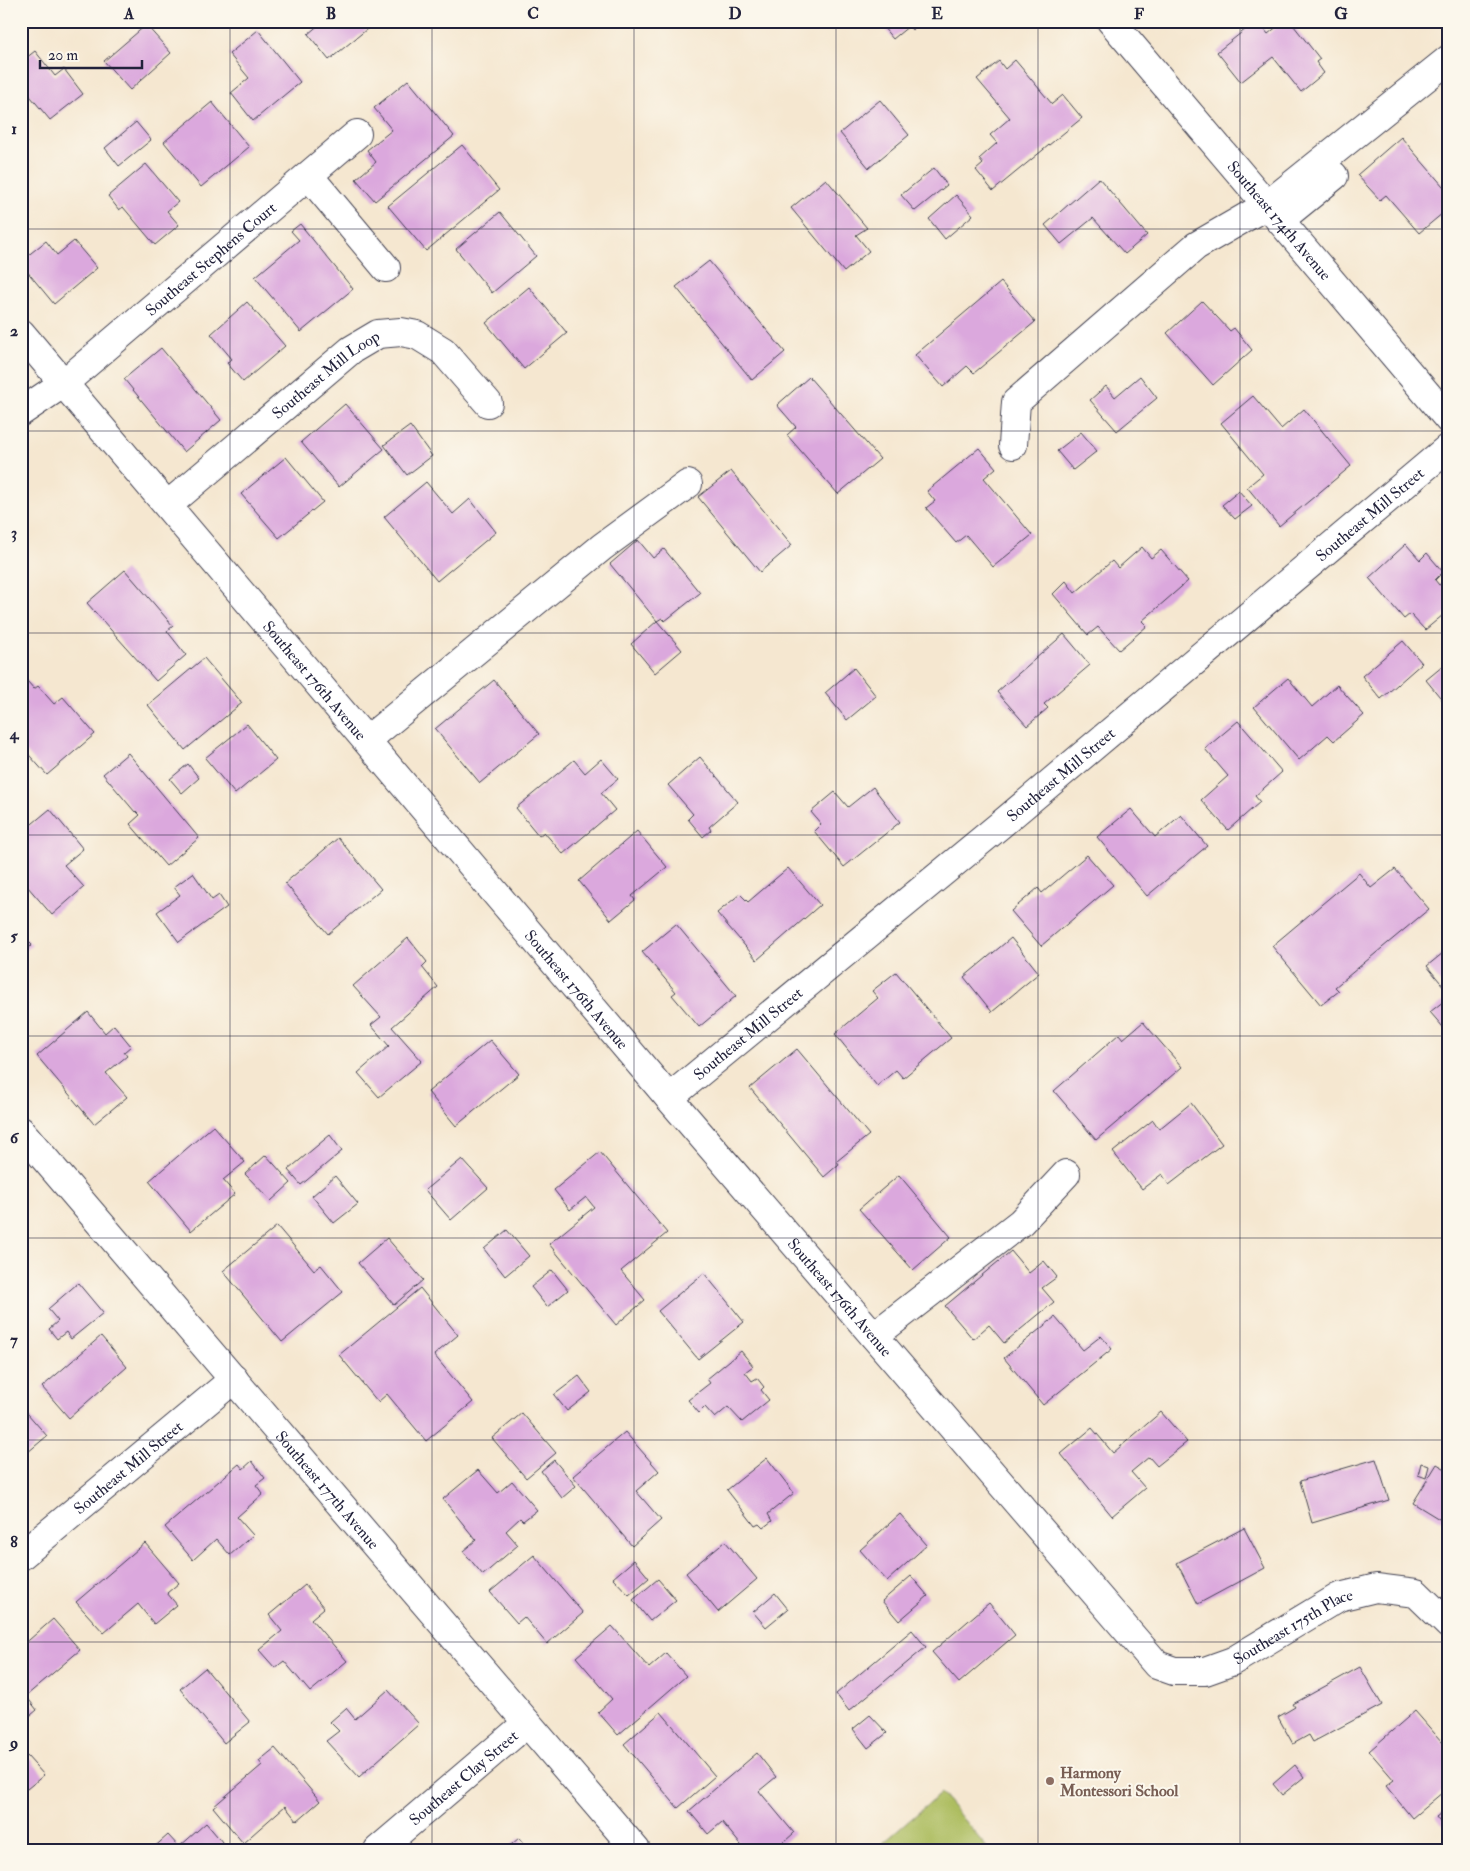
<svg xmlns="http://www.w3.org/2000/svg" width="1470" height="1871" font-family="'IM FELL Double Pica',serif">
  <rect width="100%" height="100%" fill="#fbf7ec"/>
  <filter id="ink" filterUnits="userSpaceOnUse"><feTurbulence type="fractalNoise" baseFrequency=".02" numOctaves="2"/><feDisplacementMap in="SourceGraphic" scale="10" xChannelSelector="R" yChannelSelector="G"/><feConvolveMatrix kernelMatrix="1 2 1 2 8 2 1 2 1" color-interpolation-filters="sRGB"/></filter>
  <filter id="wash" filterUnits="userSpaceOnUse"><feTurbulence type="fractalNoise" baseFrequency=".0096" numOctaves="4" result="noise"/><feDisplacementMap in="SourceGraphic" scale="20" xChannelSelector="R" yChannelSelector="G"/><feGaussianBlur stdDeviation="1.12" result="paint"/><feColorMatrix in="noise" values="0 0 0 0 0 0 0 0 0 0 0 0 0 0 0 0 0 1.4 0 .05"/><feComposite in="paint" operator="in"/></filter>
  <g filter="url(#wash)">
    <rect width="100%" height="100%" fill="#f5e7d0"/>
    <polygon fill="#adbd60" stroke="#68704e" points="941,1793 989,1850 875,1850"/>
    <g id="blocks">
      <g fill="#dba8dd">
        <polygon points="320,21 370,21 372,25 329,60 308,34 321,23"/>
        <polygon points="878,21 922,21 912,30 909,26 893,39"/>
        <polygon points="1256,21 1258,21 1268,34 1284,21 1290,21 1320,59 1316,62 1324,73 1301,92 1273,57 1241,82 1217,52"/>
        <polygon points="146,25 171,53 130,90 104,61"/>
        <polygon points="258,30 300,82 253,121 231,93 249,78 229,54"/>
        <polygon points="35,51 55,76 64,69 83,94 50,120 21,85 21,62"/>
        <polygon points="1015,60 1052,104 1063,95 1082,118 993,191 976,170 983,164 979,159 997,143 990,135 1010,118 977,79 999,61 1005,69"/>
        <polygon points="408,80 454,136 375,201 356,179 376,162 367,150 392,130 374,108"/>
        <polygon points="880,100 909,135 869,168 840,133"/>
        <polygon points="212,102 249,147 201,187 164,142"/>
        <polygon points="136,122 151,140 119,166 105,148"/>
        <polygon points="1401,137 1449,193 1449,208 1419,233 1386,195 1380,200 1357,175"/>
        <polygon points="462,145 499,190 426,251 388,206"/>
        <polygon points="146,164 178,202 167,211 179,225 155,245 123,207 119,210 108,196"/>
        <polygon points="934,168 947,185 915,211 901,195"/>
        <polygon points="1099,178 1147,235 1125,254 1093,218 1061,244 1045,225"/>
        <polygon points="826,179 867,228 856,235 869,251 844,272 791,208"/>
        <polygon points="956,195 973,215 945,239 929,219"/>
        <polygon points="500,212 536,256 492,293 456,249"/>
        <polygon points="300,224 353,289 301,332 255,277 299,240 291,231"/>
        <polygon points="46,241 57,255 74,241 97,268 54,304 21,264 21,261"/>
        <polygon points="709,261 785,352 752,380 676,287"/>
        <polygon points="1001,282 1035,322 974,373 967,366 943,387 915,355"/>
        <polygon points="529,287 567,333 524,369 486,323"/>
        <polygon points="1202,301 1230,331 1234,328 1252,350 1213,385 1167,333"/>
        <polygon points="247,302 285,346 243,382 227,363 232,359 211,334"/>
        <polygon points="161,348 221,420 184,452 124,379"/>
        <polygon points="1140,376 1157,398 1117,431 1090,400 1106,386 1115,397"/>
        <polygon points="809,377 880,459 838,494 787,435 796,427 777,405"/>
        <polygon points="1253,396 1281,429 1304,409 1351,466 1279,526 1247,487 1263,474 1221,423"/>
        <polygon points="345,404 384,449 339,487 301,442"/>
        <polygon points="410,426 432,456 407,475 384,445"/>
        <polygon points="1081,432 1097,451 1073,470 1057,451"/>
        <polygon points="979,448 996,468 984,478 1032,535 993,567 966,535 956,543 926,508 935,501 927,491"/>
        <polygon points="286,457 323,502 279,538 241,494"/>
        <polygon points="731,471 792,545 760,572 698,497"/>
        <polygon points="426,482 453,514 470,499 496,532 437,581 384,517"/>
        <polygon points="1239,491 1252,506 1235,519 1222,505"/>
        <polygon points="638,540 653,558 664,549 700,593 665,621 662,618 657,621 610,564"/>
        <polygon points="1406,544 1420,560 1427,553 1443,572 1435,580 1439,585 1441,584 1449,593 1449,610 1425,630 1410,614 1404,619 1369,578"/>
        <polygon points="1142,547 1151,558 1161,550 1188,581 1142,621 1147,626 1119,650 1098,627 1088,635 1053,594 1066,581 1075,593 1112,561 1118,568"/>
        <polygon points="125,570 173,626 167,631 186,655 156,681 87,603"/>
        <polygon points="657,621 682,650 655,673 631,644"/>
        <polygon points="1064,634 1090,665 1044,704 1048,708 1027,726 997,692"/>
        <polygon points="1403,641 1422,663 1381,699 1362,676"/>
        <polygon points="204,658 242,703 185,750 148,705"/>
        <polygon points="1449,661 1449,708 1426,680"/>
        <polygon points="854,668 876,696 847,720 825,693"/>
        <polygon points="21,674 34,689 38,686 54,704 63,697 95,734 47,775 21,746"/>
        <polygon points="1288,678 1312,707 1337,685 1364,715 1334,741 1328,735 1299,760 1254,707"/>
        <polygon points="494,680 539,734 480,783 435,729"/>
        <polygon points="1238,721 1282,772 1255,796 1260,802 1228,830 1201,800 1228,776 1205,749"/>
        <polygon points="247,724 276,760 235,794 205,758"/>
        <polygon points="128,753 199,838 166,866 130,824 140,815 136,811 135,812 103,774"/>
        <polygon points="700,757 738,802 709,827 711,830 703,837 688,819 693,814 668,785"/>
        <polygon points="601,759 618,779 601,793 615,810 563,854 544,832 539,836 516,808 574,760 585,773"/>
        <polygon points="188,764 199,778 182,793 170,779"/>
        <polygon points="873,787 900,822 844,867 814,831 821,824 811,812 835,792 848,807"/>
        <polygon points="50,809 83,849 64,865 84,887 52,915 21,879 21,833"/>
        <polygon points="1131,809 1155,837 1181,815 1207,846 1147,896 1097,837"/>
        <polygon points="637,831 667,867 632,896 635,900 611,920 579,881"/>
        <polygon points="338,838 381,889 328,934 285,883"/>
        <polygon points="1087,855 1113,885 1041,946 1011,911 1038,888 1042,893"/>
        <polygon points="788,868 820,905 757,960 717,913 740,894 748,902"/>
        <polygon points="1395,869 1429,909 1335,987 1339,991 1321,1005 1272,946 1359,873 1371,888"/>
        <polygon points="193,873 212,900 219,895 227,907 179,942 157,912 180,895 174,887"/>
        <polygon points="676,924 736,996 699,1027 672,995 676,992 642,952"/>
        <polygon points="21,934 32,945 21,955"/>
        <polygon points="408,938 427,962 422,967 438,987 392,1027 422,1061 379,1097 358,1073 389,1046 371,1025 381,1017 353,986"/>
        <polygon points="1011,938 1039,973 992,1012 964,977"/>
        <polygon points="1449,948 1449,993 1427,966"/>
        <polygon points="896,972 951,1038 903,1078 896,1070 877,1086 835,1034 878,998 872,991"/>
        <polygon points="1449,997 1449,1034 1430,1012"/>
        <polygon points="88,1012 105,1033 114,1025 131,1046 124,1052 127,1056 106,1073 127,1097 94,1124 37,1056"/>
        <polygon points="1143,1022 1182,1067 1096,1140 1054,1091 1119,1034 1123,1039"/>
        <polygon points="490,1040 519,1074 456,1126 428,1092"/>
        <polygon points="797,1049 869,1135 837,1161 839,1164 824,1177 750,1088"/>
        <polygon points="1191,1103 1222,1144 1169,1185 1162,1174 1142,1189 1113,1152 1153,1120 1159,1129"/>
        <polygon points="213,1126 245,1162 223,1180 235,1194 191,1231 149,1181"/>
        <polygon points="330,1135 342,1151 301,1185 288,1170"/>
        <polygon points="600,1152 667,1233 621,1271 645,1300 616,1325 549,1244 594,1207 586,1197 570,1210 554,1190"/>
        <polygon points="266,1155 291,1183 271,1201 245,1174"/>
        <polygon points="462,1159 488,1188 451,1220 425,1190"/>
        <polygon points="1449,1172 1449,1190 1443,1174"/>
        <polygon points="899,1175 951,1237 913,1270 859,1209"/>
        <polygon points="335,1176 358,1204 334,1223 312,1196"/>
        <polygon points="277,1226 314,1270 321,1265 343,1292 282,1342 223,1271"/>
        <polygon points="507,1230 529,1256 505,1276 484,1249"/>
        <polygon points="387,1238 423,1280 394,1305 358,1263"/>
        <polygon points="1011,1251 1029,1273 1044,1261 1057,1277 1042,1288 1054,1302 1004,1343 989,1325 973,1339 945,1306"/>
        <polygon points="552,1270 568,1290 547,1307 531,1287"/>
        <polygon points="704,1273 744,1322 698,1359 658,1311"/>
        <polygon points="78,1283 103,1313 71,1339 66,1332 57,1339 49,1329 58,1321 48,1309"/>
        <polygon points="420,1288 458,1335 434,1355 473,1402 426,1441 387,1394 378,1402 339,1355"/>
        <polygon points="1055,1317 1083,1350 1101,1336 1112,1349 1043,1405 1004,1358"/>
        <polygon points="101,1336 127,1367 69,1418 42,1387"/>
        <polygon points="741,1351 753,1366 745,1372 752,1381 757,1378 764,1387 761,1390 769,1400 742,1422 728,1407 715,1418 705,1407 699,1413 688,1400 710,1383 707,1379"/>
        <polygon points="579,1376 591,1392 567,1411 554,1395"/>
        <polygon points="21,1406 47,1436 21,1458"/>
        <polygon points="1161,1412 1187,1442 1157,1466 1149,1457 1131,1472 1145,1488 1112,1516 1061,1454 1092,1428 1113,1453"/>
        <polygon points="522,1413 556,1453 526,1478 492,1438"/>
        <polygon points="625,1432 659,1471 636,1491 661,1520 632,1546 573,1476"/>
        <polygon points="767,1458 794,1493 768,1514 772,1521 763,1528 759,1524 755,1526 727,1490"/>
        <polygon points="1376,1459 1389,1500 1312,1523 1300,1481"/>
        <polygon points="554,1460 576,1486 562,1498 541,1471"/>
        <polygon points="252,1461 265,1478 256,1485 263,1494 237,1517 253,1535 230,1555 216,1539 193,1560 165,1527 239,1464 243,1469"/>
        <polygon points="1421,1463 1429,1466 1426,1478 1418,1475"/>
        <polygon points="1437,1464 1449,1471 1449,1525 1413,1503"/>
        <polygon points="478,1470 498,1493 512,1481 537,1510 523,1521 520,1518 506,1531 518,1545 483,1575 463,1551 476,1540 443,1499"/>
        <polygon points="900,1514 927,1545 887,1581 860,1550"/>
        <polygon points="1244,1528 1265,1568 1198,1604 1177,1563"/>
        <polygon points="725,1541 757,1579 718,1612 686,1573"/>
        <polygon points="145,1543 179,1583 167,1593 177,1605 154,1624 138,1604 104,1633 76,1602"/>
        <polygon points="534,1555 583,1613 547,1644 524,1617 517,1623 490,1592"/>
        <polygon points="634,1560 649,1578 629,1595 613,1578"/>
        <polygon points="911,1576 928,1596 899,1621 882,1601"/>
        <polygon points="658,1579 676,1600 650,1621 633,1600"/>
        <polygon points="305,1585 324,1608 311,1619 347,1661 310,1692 284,1661 275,1668 259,1650 282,1631 269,1615"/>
        <polygon points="775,1593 788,1609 766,1627 753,1612"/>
        <polygon points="989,1603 1015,1635 959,1683 932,1652"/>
        <polygon points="53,1619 80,1650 26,1696 37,1710 25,1720 21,1715 21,1647"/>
        <polygon points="612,1626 649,1668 666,1653 686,1676 618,1735 598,1712 612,1699 576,1657"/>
        <polygon points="912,1630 926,1647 849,1711 836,1694"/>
        <polygon points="1360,1667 1382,1705 1313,1742 1309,1735 1293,1744 1278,1717 1295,1707 1293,1704"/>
        <polygon points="205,1668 250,1722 224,1743 180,1689"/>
        <polygon points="388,1690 419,1724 359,1777 326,1741 339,1731 330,1722 346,1708 355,1719"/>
        <polygon points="1415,1711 1449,1750 1449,1787 1412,1818 1386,1786 1394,1780 1369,1751"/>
        <polygon points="661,1712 715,1776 678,1808 624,1744"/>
        <polygon points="870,1715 887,1733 868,1748 853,1729"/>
        <polygon points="275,1748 320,1801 297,1821 285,1806 243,1843 213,1807 262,1765 259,1761"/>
        <polygon points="757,1753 776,1777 759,1791 794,1833 775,1850 745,1850 722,1822 708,1834 689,1811"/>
        <polygon points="27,1756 44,1775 27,1789 21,1782 21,1760"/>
        <polygon points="1295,1765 1304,1777 1282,1795 1273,1784"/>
        <polygon points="1449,1807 1449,1834 1436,1817"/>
        <polygon points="206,1823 229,1850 151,1850 168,1835 179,1847"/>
        <polygon points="519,1838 529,1850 505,1850"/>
      </g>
    </g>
  </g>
  <g filter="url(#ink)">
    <use href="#blocks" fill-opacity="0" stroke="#424051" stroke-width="1"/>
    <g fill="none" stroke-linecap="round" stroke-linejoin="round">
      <g stroke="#424051" stroke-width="30">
        <g id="minor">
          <path id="s1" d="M1111 21 1449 420"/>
          <polyline points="309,176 386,268"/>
          <polyline points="1280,220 1334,176"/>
          <path id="s2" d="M21 333 669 1098 1157 1665 1174 1671H1205L1233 1661 1339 1597 1376 1588 1416 1593 1449 1625"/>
          <path id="s3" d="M21 412 64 383 357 134"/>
          <polyline points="1013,445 1016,402 1196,246 1267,205 1449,59"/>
          <path id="s4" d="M168 505 351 350 378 334 401 332 417 335 443 351 488 403"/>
          <polyline points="367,740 602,547 688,484"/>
          <path id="s5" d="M669 1098 999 826 1449 447"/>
          <path id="s6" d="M21 1131 636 1850"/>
          <polyline points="874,1336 1021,1222 1066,1174"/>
          <path id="s7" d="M21 1556 234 1379"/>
          <path id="s8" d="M378 1850 527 1723"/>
        </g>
      </g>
      <use href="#minor" stroke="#fff" stroke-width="28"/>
    </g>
  </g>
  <path fill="none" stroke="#22223b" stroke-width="1" stroke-opacity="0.55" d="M230 21V1850M432 21V1850M634 21V1850M836 21V1850M1038 21V1850M1240 21V1850M21 229H1449M21 431H1449M21 633H1449M21 835H1449M21 1036H1449M21 1238H1449M21 1440H1449M21 1642H1449"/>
  <circle fill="#8d6e63" stroke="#fbf7ec" stroke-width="2" cx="1050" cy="1781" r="5"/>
  <g text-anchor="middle" stroke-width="4" stroke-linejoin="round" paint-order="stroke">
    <g font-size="16" fill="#22223b" stroke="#fbf7ec">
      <text dy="6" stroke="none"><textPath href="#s1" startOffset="261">Southeast 174th Avenue</textPath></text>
      <text dy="6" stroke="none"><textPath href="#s3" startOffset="244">Southeast Stephens Court</textPath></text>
      <text dy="6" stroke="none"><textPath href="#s4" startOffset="205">Southeast Mill Loop</textPath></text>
      <text dy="6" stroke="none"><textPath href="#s5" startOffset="912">Southeast Mill Street</textPath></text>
      <text dy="6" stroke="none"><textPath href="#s2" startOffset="455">Southeast 176th Avenue</textPath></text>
      <text dy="6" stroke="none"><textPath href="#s5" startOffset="508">Southeast Mill Street</textPath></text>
      <text dy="6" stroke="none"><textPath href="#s2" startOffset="860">Southeast 176th Avenue</textPath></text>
      <text dy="6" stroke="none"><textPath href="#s5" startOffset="102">Southeast Mill Street</textPath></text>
      <text dy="6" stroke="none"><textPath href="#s2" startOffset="1265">Southeast 176th Avenue</textPath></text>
      <text dy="6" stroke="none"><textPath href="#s7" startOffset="139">Southeast Mill Street</textPath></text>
      <text dy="6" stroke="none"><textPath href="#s6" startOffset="472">Southeast 177th Avenue</textPath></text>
      <text dy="6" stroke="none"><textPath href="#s2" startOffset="1899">Southeast 175th Place</textPath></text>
      <text dy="6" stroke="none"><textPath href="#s8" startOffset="112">Southeast Clay Street</textPath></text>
    </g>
    <g font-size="16" font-weight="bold" fill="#785e54" stroke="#fbf7ec" text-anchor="start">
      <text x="1060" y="1778">Harmony<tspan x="1060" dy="18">Montessori School</tspan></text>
    </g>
  </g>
  <rect width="1470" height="1871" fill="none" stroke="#fbf7ec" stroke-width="55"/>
  <path d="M40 60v8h102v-8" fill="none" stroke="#22223b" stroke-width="2.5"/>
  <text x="48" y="60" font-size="15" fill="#22223b" stroke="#fbf7ec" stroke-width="4" paint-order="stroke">20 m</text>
  <rect x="28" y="28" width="1414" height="1816" fill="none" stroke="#22223b" stroke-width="2"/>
  <g font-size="16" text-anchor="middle" font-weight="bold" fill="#22223b">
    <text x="129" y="19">A</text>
    <text x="331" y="19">B</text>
    <text x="533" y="19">C</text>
    <text x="735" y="19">D</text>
    <text x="937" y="19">E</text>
    <text x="1139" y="19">F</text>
    <text x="1341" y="19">G</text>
    <text x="14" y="134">1</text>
    <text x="14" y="336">2</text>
    <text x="14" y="538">3</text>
    <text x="14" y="739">4</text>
    <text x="14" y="941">5</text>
    <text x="14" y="1143">6</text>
    <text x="14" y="1345">7</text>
    <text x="14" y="1547">8</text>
    <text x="14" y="1748">9</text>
  </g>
</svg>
